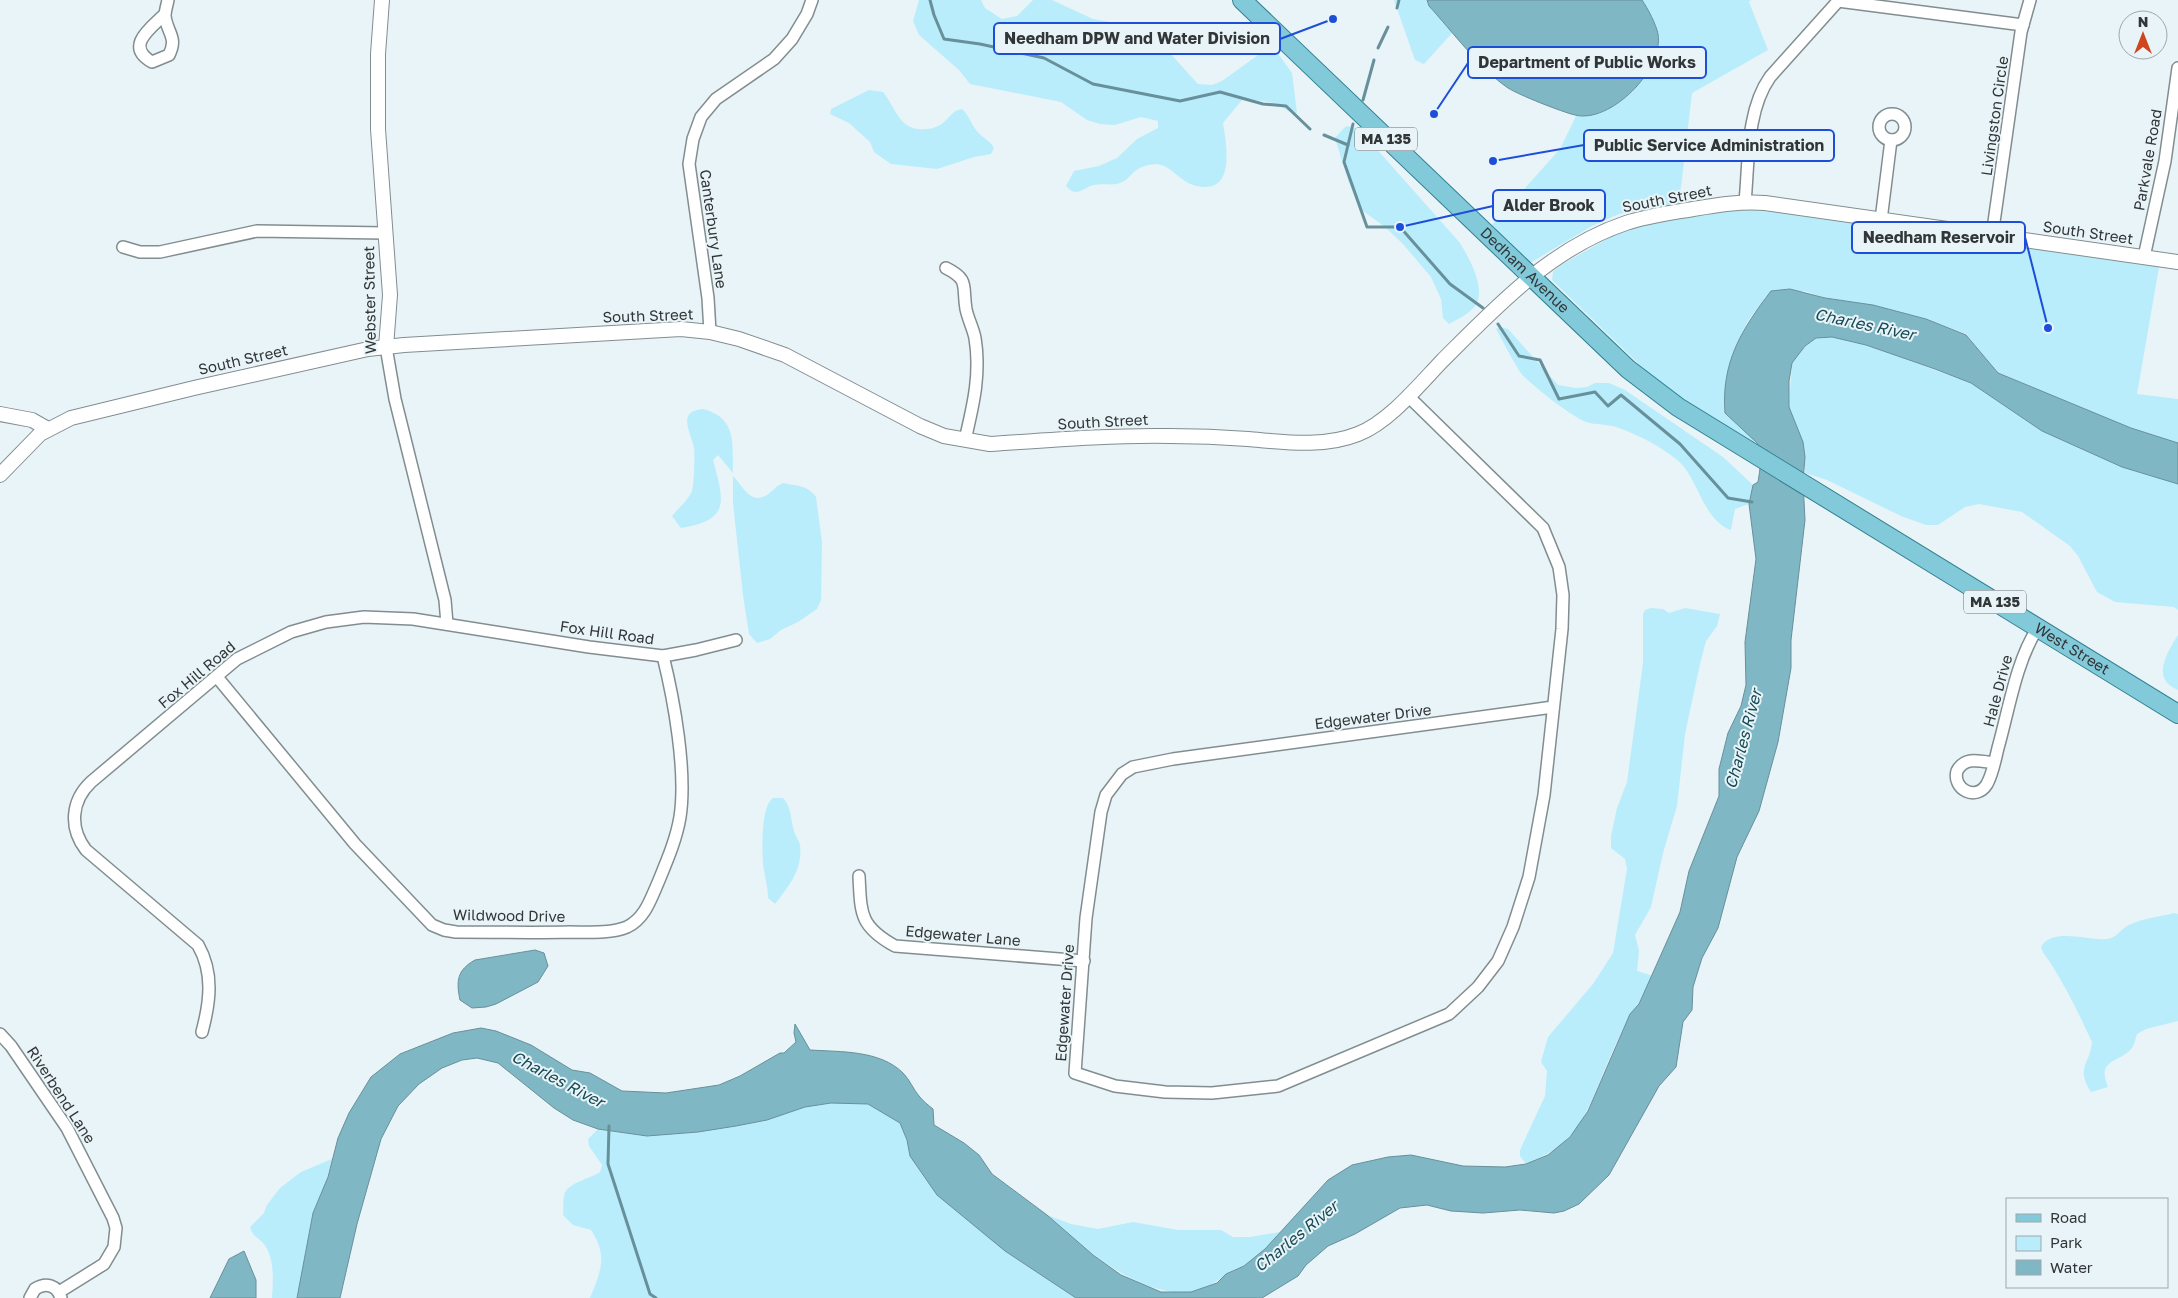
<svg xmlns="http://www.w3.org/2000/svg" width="2178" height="1298" font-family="'Golos Text',sans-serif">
  <rect width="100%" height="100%" fill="#e8f4f7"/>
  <g fill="#b9edfb">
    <path d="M919 0H981L985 8 1002 19 1017 16 1033 0H1052L1093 19 1116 23 1143 33 1167 50 1198 84 1212 85 1222 81 1265 50 1277 52 1292 73 1297 113C1289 114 1283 106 1275 104 1264 100 1254 100 1242 100L1223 123C1227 147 1236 198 1193 185 1181 181 1175 171 1164 166 1158 163 1148 164 1142 167 1133 170 1129 180 1120 183 1112 186 1102 183 1094 185 1088 186 1081 192 1076 192 1072 192 1069 189 1066 186L1074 171 1099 166 1117 158 1137 139 1158 128V121L1141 117 1115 125 1100 124 1087 120 1061 102 970 84 959 70 919 35 913 21Z"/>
    <polygon points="1394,0 1427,0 1429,6 1453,32 1424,64 1415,60"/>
    <polygon points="1642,0 1751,0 1749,2 1768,50 1692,93 1679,204 1619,214 1592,226 1530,263 1492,225 1560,149 1576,116 1601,113 1628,95 1653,63 1658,35"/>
    <path d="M869 90 883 92C896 108 900 132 925 129 932 129 937 127 943 123 950 117 953 110 962 109 969 115 971 124 976 130 981 137 990 140 994 148L991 154 974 157 937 169 891 164 874 152 870 142 849 123 830 114 831 109Z"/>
    <path d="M1348 126 1355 128 1374 146 1460 243C1469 258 1487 289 1475 306 1469 314 1458 319 1449 324L1443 318 1441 299 1431 277 1403 244 1385 227 1359 208 1348 180 1335 138 1345 127Z"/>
    <path d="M1749 210 1777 212 2159 267 2137 394 2178 399V443L2131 428 1998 373 1966 334 1926 319 1873 305 1825 298 1805 291 1765 297C1761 307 1752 313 1747 323 1732 351 1722 381 1725 413L1749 434 1760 449 1692 406 1649 374 1552 280 1553 272 1561 265 1612 236 1663 217Z"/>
    <path d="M1500 327 1508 329 1558 385 1576 388 1587 387 1595 383H1609L1625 390 1723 457 1753 485 1749 504 1735 509 1731 530C1702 520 1699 477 1676 459 1660 446 1637 434 1616 427 1607 424 1596 425 1586 422 1574 418 1528 383 1520 372 1511 358 1504 343 1496 329Z"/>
    <polygon points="1832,337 1866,345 1971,383 2042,431 2122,467 2178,484 2178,610 2174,607 2115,602 2097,592 2078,556 2070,546 2022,512 1979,504 1965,507 1938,525 1926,525 1901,516 1827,480 1805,473 1805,457 1789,407 1792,363 1805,346 1816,338"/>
    <path d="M703 409C738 418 732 445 733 473L718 455 713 460C724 501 731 520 681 528L672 516C678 509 688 500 692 491 694 486 695 455 694 448 691 432 676 411 703 409Z"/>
    <path d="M733 476C743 486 750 505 767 495 773 491 776 486 783 483 796 486 808 485 816 497L822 542 821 600 817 609 798 622 781 630 770 639 757 643 749 634 743 595 733 503Z"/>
    <path d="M1651 608 1663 609 1669 613 1685 608 1720 614 1717 626 1706 641 1700 664 1685 734 1677 806 1663 853 1651 907 1635 935 1639 951 1637 971 1653 976 1639 1004 1630 1014C1622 1031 1613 1049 1606 1067 1584 1117 1580 1142 1526 1164L1520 1156V1150L1545 1096 1547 1071 1541 1062 1548 1037 1593 984 1613 953 1627 869 1625 859 1611 848V836L1617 808 1627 782 1643 663V614L1645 610Z"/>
    <path d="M2178 635V690C2151 679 2166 654 2178 635Z"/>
    <path d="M773 798H783C792 808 790 818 794 831 795 836 799 840 800 845 803 869 789 886 775 904L768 898C768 885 764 875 763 863 762 849 761 806 773 798Z"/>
    <path d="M2174 913 2178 914V1021L2146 1029 2137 1034C2135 1039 2135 1045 2131 1049 2119 1063 2096 1059 2108 1087L2091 1092C2075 1067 2090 1065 2092 1042 2080 1016 2068 991 2053 967 2049 959 2043 955 2041 947 2052 927 2088 941 2107 939 2117 938 2120 929 2129 925 2143 918 2159 917 2174 913Z"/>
    <path d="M853 1102 868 1104 900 1123 907 1140 910 1156 918 1167 1005 1251 1076 1298H590C601 1271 608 1256 591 1230L573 1225 563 1215C564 1208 562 1197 566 1191 572 1182 591 1178 600 1172L602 1165 589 1146 588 1139 598 1129 647 1136 698 1132 767 1120 805 1107 831 1103Z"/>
    <path d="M332 1159 305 1260 297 1298H272C273 1281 275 1259 264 1244 258 1236 254 1239 250 1227L264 1213 267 1205 280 1188 301 1172Z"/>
    <path d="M1047 1215 1071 1224 1098 1229 1133 1222 1178 1230H1221L1233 1237H1250L1280 1232C1269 1244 1258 1258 1244 1266 1240 1268 1237 1268 1233 1270 1219 1280 1207 1289 1190 1292 1141 1298 1080 1247 1047 1215Z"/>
  </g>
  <g fill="#7fb7c5" stroke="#68909b">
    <path d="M1427 0H1642C1648 9 1656 24 1658 34 1664 70 1610 124 1575 115 1562 112 1519 95 1508 88 1480 69 1452 31 1429 6Z"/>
    <path d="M1790 289 1825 298 1873 305 1926 319 1966 335 1998 373 2131 428 2178 443V484L2122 467 2042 431 1971 383 1935 369 1866 345 1832 337 1816 338 1805 346 1792 363 1789 381V407L1803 442 1805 457 1803 481 1805 520 1791 640V668L1778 742 1759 811 1737 857 1718 928 1702 958 1693 987 1692 1010 1683 1022 1676 1067 1659 1086 1609 1175 1579 1204 1564 1211 1554 1213 1520 1210 1483 1213 1451 1211 1427 1205 1400 1208 1355 1234 1328 1246 1306 1265 1298 1276 1262 1298H1076L1005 1251 937 1195 910 1156 907 1140 900 1123 868 1104 831 1103 805 1107 767 1120 736 1126 698 1132 647 1136 598 1129 573 1120 554 1108 498 1063 477 1058 462 1060 442 1068 419 1084 398 1106 381 1139 357 1224 340 1298H297L313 1213 328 1177 338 1138 349 1113 371 1077 400 1054 453 1033 481 1028 496 1031 531 1045 572 1070 590 1073 622 1091 666 1093 719 1085 740 1076 780 1053H784L796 1042 794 1033 795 1024 810 1050C841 1052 880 1050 903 1073 910 1080 913 1089 919 1096 923 1101 928 1105 933 1109L934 1125 964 1143 979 1155 992 1174 1047 1215 1093 1255 1121 1275 1161 1292H1191L1217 1283 1226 1274 1244 1266 1265 1249 1328 1180 1352 1165 1388 1157 1411 1155 1463 1166 1505 1167 1526 1164 1548 1155 1570 1137 1588 1111 1630 1014 1639 1004 1680 912 1689 871 1719 796V769L1728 733 1741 706 1746 685 1745 642 1756 559 1749 504 1753 485 1758 482C1760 469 1763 455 1757 443L1725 413C1721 362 1742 329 1771 291Z"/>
    <path d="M535 950 544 953 548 966 538 982 496 1004 486 1007 472 1008 460 1000C456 981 457 970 475 960Z"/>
    <polygon points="244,1251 256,1280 256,1298 210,1298 229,1259"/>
  </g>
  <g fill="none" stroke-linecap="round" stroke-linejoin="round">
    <g stroke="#68909b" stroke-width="3">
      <polyline points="930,0 934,15 944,39 980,44 1044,58 1093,84 1180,101 1220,92 1263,104 1286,106 1310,129"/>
      <polyline points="1397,8 1399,0"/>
      <polyline points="1378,48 1388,27"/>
      <polyline points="1363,100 1374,60"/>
      <polyline points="1324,135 1348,145 1344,162 1367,227 1400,227 1450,284 1483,308"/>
      <polyline points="1348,145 1353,124"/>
      <polyline points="1498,324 1519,356 1540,360 1559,399 1595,392 1608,406 1621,395 1680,444 1728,498 1752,502"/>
      <polyline points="609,1126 608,1164 650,1294 656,1298"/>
    </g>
    <g stroke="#828d90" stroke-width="14">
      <g id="minor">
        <polyline points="1838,1 2023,25"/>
        <path d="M165 14C151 28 124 46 152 62L169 55C178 37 167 33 165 16 165 11 167 5 168 0"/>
        <circle cx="1892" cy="127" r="13"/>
        <path d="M1745 202C1749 162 1746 111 1770 77L1839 0"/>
        <polyline points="1881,220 1891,140"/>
        <polyline points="1992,236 2021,32 2030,0"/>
        <polyline points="123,247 140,252 160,252 257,231 385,233"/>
        <polyline points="2144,257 2165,161 2178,68"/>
        <path d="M946 268C970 280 962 286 966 309 968 319 973 328 975 338 981 374 973 406 965 440"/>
        <polyline points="710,332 708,298 689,164 693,139 701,117 716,99 774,59 792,39 807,14 812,0"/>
        <polyline points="386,347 395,399 445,600 447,624"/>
        <polyline points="1408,396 1543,528 1559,567 1563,595 1562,629 1544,795 1529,877 1513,927 1498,961 1478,987 1449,1014 1278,1086 1212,1093 1165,1092 1115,1086 1075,1073 1086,918 1101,812 1106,795 1122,774 1133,767 1173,759 1553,707"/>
        <path d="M217 677 355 844 432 925 444 930 456 932C494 932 532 933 570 932 588 932 610 934 627 927 644 919 650 901 657 885 666 863 676 841 680 817 687 772 674 700 663 656"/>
        <path d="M1994 763C1980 761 1965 756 1957 771 1952 789 1976 802 1987 784 1993 773 1995 760 1998 748 2009 709 2016 662 2037 629"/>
        <path d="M859 876C861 913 859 926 895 946L1084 961"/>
        <path d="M202 1032C210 1002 214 973 198 945L86 850C69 828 71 801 91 782L237 659 291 632 326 622 364 617 413 619 589 647 663 656 696 650 736 640"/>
        <polyline points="0,1034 11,1046 67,1128 113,1218 116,1228 114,1247 104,1264 59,1292"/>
        <path d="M30 1298 35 1289C46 1282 57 1285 61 1298"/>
      </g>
    </g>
    <g stroke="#828d90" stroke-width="16">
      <g id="tertiary">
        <polyline points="382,0 378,54 378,129 390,295 386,347"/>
        <polyline points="0,414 32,420 48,429"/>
        <path d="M0 475 40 434 71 418 194 388 368 349 404 345 681 329 710 332 739 339 785 355 920 426 944 436 990 444C1050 440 1110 435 1170 436 1196 436 1222 437 1248 439 1284 442 1323 448 1358 434 1389 422 1419 385 1442 361 1496 307 1551 248 1626 223 1647 216 1670 213 1693 209 1717 205 1741 201 1765 203L2178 262"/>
      </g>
    </g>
    <g stroke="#2f7f90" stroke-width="20">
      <g id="primary">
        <path id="s1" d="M1242 0 1628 369 1678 407 2178 714"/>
      </g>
    </g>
    <use href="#minor" stroke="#fff" stroke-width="11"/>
    <use href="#tertiary" stroke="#fff" stroke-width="14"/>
    <use href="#primary" stroke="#82cad9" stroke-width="18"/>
  </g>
  <g text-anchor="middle" stroke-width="4" stroke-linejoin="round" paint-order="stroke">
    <g fill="#e8f4f7" stroke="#696f71" stroke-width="1">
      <rect x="1355" y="127.5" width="62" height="23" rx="4"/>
      <rect x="1964" y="590.5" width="62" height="23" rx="4"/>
    </g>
    <g font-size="14" font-weight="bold" fill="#323638">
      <text x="1386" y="144">MA 135</text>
      <text x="1995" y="607">MA 135</text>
    </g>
    <g font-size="15" fill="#323638" stroke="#e8f4f7">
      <text transform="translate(1995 116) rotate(-82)" y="5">Livingston Circle</text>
      <text transform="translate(2148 160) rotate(-80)" y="5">Parkvale Road</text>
      <text transform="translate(1667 199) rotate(-11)" y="5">South Street</text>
      <text transform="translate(713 229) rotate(82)" y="5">Canterbury Lane</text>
      <text transform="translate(2088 233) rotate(8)" y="5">South Street</text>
      <text dy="5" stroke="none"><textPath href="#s1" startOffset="391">Dedham Avenue</textPath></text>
      <text transform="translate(370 300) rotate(-91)" y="5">Webster Street</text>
      <text transform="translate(648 316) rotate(-2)" y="5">South Street</text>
      <text transform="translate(243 360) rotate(-13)" y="5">South Street</text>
      <text transform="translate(1103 422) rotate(-3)" y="5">South Street</text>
      <text transform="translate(607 633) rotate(8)" y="5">Fox Hill Road</text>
      <text dy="5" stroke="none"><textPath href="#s1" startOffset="1059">West Street</textPath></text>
      <text transform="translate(197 675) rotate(-40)" y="5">Fox Hill Road</text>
      <text transform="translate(1998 691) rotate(-75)" y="5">Hale Drive</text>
      <text transform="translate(1373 717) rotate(-7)" y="5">Edgewater Drive</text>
      <text transform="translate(509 916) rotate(1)" y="5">Wildwood Drive</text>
      <text transform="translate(963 936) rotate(5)" y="5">Edgewater Lane</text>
      <text transform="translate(1065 1003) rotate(-86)" y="5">Edgewater Drive</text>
      <text transform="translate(61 1095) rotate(57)" y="5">Riverbend Lane</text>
    </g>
    <g font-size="16" font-style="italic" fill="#184a55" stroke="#e8f4f7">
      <text transform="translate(1865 324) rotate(12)" y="6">Charles River</text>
      <text transform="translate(1743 739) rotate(-75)" y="6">Charles River</text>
      <text transform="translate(558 1079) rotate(28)" y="6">Charles River</text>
      <text transform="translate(1296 1236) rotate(-39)" y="6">Charles River</text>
    </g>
  </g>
  <path fill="none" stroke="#1d4ed8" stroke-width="2" d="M1333 19L1280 39M1434 114L1468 63M1493 161L1584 145M1400 227L1493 206M2048 328L2025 237"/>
  <g fill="#1d4ed8" stroke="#e8f4f7" stroke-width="2">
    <circle cx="1333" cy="19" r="5"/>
    <circle cx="1434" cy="114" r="5"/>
    <circle cx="1493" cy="161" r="5"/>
    <circle cx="1400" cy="227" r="5"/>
    <circle cx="2048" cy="328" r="5"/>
  </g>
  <g fill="#e8f4f7" stroke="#1d4ed8" stroke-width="2">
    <rect x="994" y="23" width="286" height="31" rx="5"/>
    <rect x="1468" y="47" width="238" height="31" rx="5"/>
    <rect x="1584" y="130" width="250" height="31" rx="5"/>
    <rect x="1493" y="190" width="112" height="31" rx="5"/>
    <rect x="1852" y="222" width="173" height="31" rx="5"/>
  </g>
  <g font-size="16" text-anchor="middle" font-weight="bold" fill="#323638">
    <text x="1137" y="44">Needham DPW and Water Division</text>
    <text x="1587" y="68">Department of Public Works</text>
    <text x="1709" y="151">Public Service Administration</text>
    <text x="1549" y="211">Alder Brook</text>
    <text x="1939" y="243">Needham Reservoir</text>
  </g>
  <rect x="2006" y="1198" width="162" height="90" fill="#e8f4f7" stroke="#9fa8ab"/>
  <rect x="2016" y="1214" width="25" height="8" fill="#82cad9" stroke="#9fa8ab"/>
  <text x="2050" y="1223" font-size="15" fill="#323638">Road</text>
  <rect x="2016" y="1236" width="25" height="15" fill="#b9edfb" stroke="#9fa8ab"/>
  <text x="2050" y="1248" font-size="15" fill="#323638">Park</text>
  <rect x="2016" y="1260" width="25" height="15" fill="#7fb7c5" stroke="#9fa8ab"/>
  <text x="2050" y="1273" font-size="15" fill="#323638">Water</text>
  <g transform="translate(2143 35)"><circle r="24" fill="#e8f4f7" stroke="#9fa8ab"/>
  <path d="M0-4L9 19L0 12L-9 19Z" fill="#ce451f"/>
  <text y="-8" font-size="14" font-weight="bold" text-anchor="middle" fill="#323638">N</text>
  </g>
</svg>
